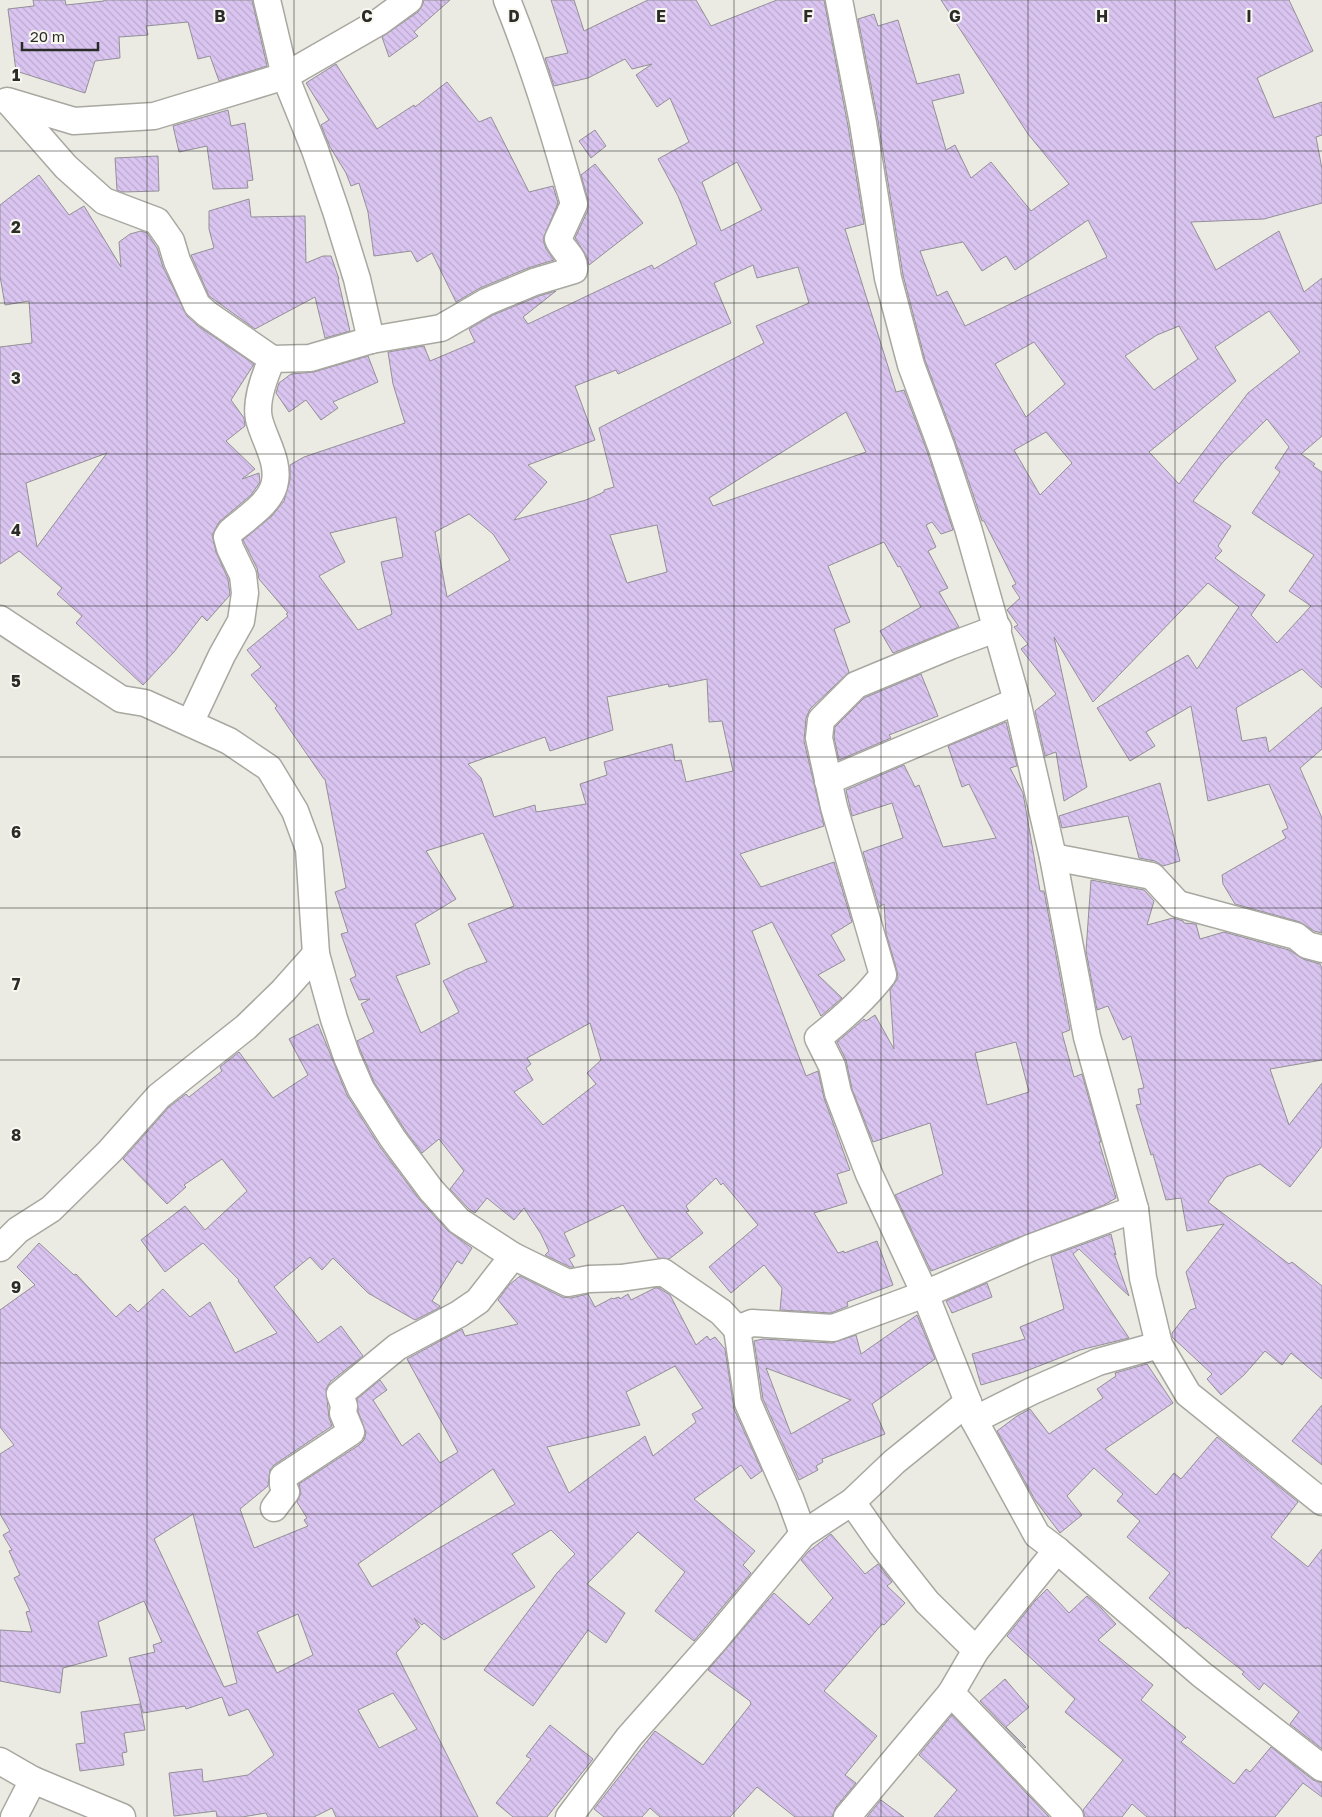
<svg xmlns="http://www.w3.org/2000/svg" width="1322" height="1817" font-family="'Golos Text',sans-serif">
  <defs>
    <pattern id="building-back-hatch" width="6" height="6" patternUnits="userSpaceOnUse" patternTransform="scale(1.25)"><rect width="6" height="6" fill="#dac5f1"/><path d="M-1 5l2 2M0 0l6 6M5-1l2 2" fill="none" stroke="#bba9cf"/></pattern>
  </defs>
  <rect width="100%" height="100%" fill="#ebebe4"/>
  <g fill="url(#building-back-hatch)" stroke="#939096" fill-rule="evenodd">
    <polygon points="33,0 65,0 66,5 104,1 104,0 252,0 267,66 219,81 210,56 198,59 188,22 146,26 148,35 119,37 120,58 95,61 85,93 16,71 8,9 34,6"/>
    <polygon points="424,0 450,0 414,32 418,36 389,57 382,37 418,12 422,6"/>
    <path d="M551 0H574L584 31 648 0H696L711 26 777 0H824L848 126 864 224 845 229 896 392 904 390 927 451 953 530 941 534 932 522 926 525 936 547 928 551 948 588 939 592 959 627 893 653 880 631 921 607 900 566 898 567 884 542 828 566 850 622 834 629 849 672 810 709 806 718 804 741 824 826 740 854 761 887 834 862 852 922 831 935 845 960 818 975 842 998 821 1016 772 922 752 931 806 1076 818 1071 824 1098 850 1170 837 1174 847 1203 814 1213 838 1253 844 1251V1253L877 1241 893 1285 847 1302 848 1306 831 1313 780 1310 782 1288 764 1265 731 1293 709 1267 758 1225 723 1183 721 1185 716 1178 686 1206 689 1211 686 1212 703 1233 669 1259 658 1258 645 1240 623 1205 564 1233 575 1256 569 1259 574 1267H570L545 1255 549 1251 541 1234 524 1208 514 1220 487 1198 475 1213 469 1209 450 1189 464 1171 439 1139 422 1153 405 1130 374 1082 361 1052 357 1041 374 1032 361 1004 370 999 359 1000 350 979 356 976 341 934 348 932 335 892 346 888 325 779H324L275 708 277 706 251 675 261 667 247 650 288 616 286 614 288 613 259 579 257 568 243 540 272 516 284 501 290 480V465L304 457 405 423 393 384 388 352 424 346 430 361 475 342 469 329 493 315 539 296 556 291 523 317 528 324 652 265 654 269 697 244 678 196 658 159 689 142 670 98 657 107 636 75 652 64 632 69 625 59 588 78 554 86 545 58 568 53ZM737 162 762 210 721 231 702 182ZM753 265 757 278 798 267 809 303 756 326 764 343 599 428 614 487 604 490V492L586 500 514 520 547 482 528 465 595 440 575 386 616 370 618 374 731 323 714 283ZM846 412 866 452 713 506 709 498ZM469 514 493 534 510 560 447 597 435 532ZM396 517 403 557 381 562 392 614 358 630 319 576 345 562 330 533ZM657 525 667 572 627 583 610 535ZM707 679 709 722 722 721 733 771 686 782 681 760 675 761 672 744 604 762 607 775 580 784 586 804 536 812 535 805 494 817 481 778 468 764 545 737 550 751 613 730 607 697 668 684 669 687ZM483 833 514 906 468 924 487 962 467 969 443 981 459 1012 421 1033 396 976 430 964 415 924 456 899 426 851ZM590 1023 601 1060 587 1073 596 1084 543 1125 514 1092 533 1080 526 1068 531 1064 527 1058Z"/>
    <path d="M941 0H1289L1313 51 1257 78 1274 118 1322 102V135L1316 137 1322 169V203L1264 219 1191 222 1216 270 1279 231 1304 292 1322 278V436L1301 454 1315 464 1313 466 1322 472V688L1302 669 1236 708 1242 741 1266 737 1269 752 1322 707V749L1300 768 1322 818V933L1314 931 1300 922 1235 904 1223 884 1222 875 1286 838 1282 831 1288 828 1269 784 1208 801 1191 706 1146 732 1155 746 1130 761 1097 708 1188 655 1197 669 1239 607 1208 583 1093 702 1054 637 1087 787 1064 801 1056 752 1045 756 1035 711 1056 694 1021 649 1028 644 1014 627 1018 625 1007 610 1020 598 1012 586 1016 584 984 521H982L955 441 925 360 903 275 878 121 858 19 874 14 878 26 898 20 917 84 959 74 964 93 932 101 946 150 955 145 971 178 991 162 1031 211 1069 184 1028 134ZM1088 220 1107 257 965 326 947 291 937 296 920 251 963 242 982 271 1006 256 1015 270ZM1269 311 1300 352 1248 393 1179 484 1149 452 1236 381 1215 347ZM1179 326 1198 359 1154 390 1125 356 1157 335ZM1034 342 1065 384 1026 417 995 364ZM1267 419 1289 447 1275 468 1280 472 1252 513 1314 555 1289 591 1311 606 1277 643 1251 615 1265 595 1215 558 1222 551 1218 546 1231 526 1193 501 1223 462ZM1046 432 1072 463 1040 495 1014 450Z"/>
    <polygon points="336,64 377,129 414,105 415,107 447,82 479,122 491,117 529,192 553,186 558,203 543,239 546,249 554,260 528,268 480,288 456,302 432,253 417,262 411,251 374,256 368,212 359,183 351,186 346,173 330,147 321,125 329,120 306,83"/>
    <polygon points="228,110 231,126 245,123 253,180 247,181 248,188 213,189 207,146 179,152 173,126"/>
    <polygon points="595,130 606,146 591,158 579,141"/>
    <polygon points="158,156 159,191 122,192 117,190 115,158"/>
    <polygon points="595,164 643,223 589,265 586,255 575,238 588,210 588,200 581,175"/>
    <path d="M39 175 69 215 84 206 121 267 119 242 130 234 141 231 147 233 157 248 163 267 187 316 198 326 254 364 231 400 244 418 245 426 226 441 255 469 242 479 259 473 260 482 251 495 219 522 212 535 216 552 228 579 230 595 207 621 202 616 174 652 143 685 76 623 82 616 57 594 62 588 19 551 0 564V347L32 343 29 301 5 305 0 276V205ZM107 453 37 547 26 483Z"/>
    <polygon points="249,199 251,217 305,216 306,263 323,256 331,256 339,279 338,279 350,331 325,338 315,297 255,329 209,296 191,255 214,248 209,229 209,211"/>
    <polygon points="368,356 378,382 333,402 338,408 321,420 306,400 289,412 276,393 279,383 291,374 314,372"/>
    <polygon points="921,674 938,716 889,735 891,738 839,760 834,737 835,727 864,698"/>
    <path d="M1006 722 1017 766 1010 768 1023 793 1040 891H1044L1070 1030 1062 1033 1074 1077 1082 1074 1101 1142H1099L1116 1198 1104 1205 931 1271 895 1195 943 1174 930 1123 873 1142 852 1089 846 1060 837 1042 864 1019 866 1021 875 1015 894 1049 890 990 898 978 897 971 886 933 884 904 879 907 863 852 903 838 892 803 852 816 846 790 904 765 915 787 919 785 943 847 996 838 969 784 962 787 948 746ZM1016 1042 1029 1092 987 1105 975 1053Z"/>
    <polygon points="1160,783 1180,861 1163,866 1155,861 1139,858 1128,816 1062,828 1059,816"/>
    <polygon points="1091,880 1144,890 1154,901 1147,925 1173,918 1183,921 1184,923 1196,924 1200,939 1224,932 1289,950 1303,959 1320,964 1322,968 1322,1060 1270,1069 1289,1125 1322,1083 1322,1146 1290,1187 1260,1164 1226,1177 1208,1202 1289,1264 1292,1262 1322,1286 1322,1379 1291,1353 1282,1365 1265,1351 1244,1375 1221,1395 1207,1379 1212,1374 1172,1337 1172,1333 1190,1310 1196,1308 1186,1272 1224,1224 1187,1231 1181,1198 1166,1200 1153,1154 1151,1155 1136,1105 1141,1104 1138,1089 1144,1088 1131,1036 1123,1040 1108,1006 1097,1010 1086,951"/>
    <path d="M318 1024 347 1095 380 1147 419 1199 448 1231 472 1248 462 1264 457 1261 432 1301 440 1306 439 1308 415 1320 368 1293 333 1258 322 1270 310 1257 274 1287 318 1343 341 1326 363 1356 330 1382 326 1389 329 1418 332 1426 274 1465 270 1470 268 1486 240 1509 254 1548 308 1526 304 1520 307 1518 297 1502 301 1493 299 1484 359 1445 364 1440 366 1433 358 1411 357 1399 380 1380 387 1390 373 1400 402 1446 419 1433 440 1463 458 1452 407 1359 462 1329 465 1336 518 1324 498 1300 509 1285 520 1276 562 1297 571 1298 588 1294 595 1307 612 1298 613 1299 619 1297 620 1299 628 1294 631 1300 655 1288H659L670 1295 696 1345 707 1336 710 1340 715 1337 725 1349 734 1409 762 1471 751 1479 741 1465 694 1499 755 1551 743 1565 751 1573 694 1641 655 1611 685 1572 638 1532 587 1584 625 1613 606 1643 588 1630 533 1706 484 1670 557 1573 575 1554 551 1530 512 1554 535 1587 444 1640 424 1623 422 1625 414 1618 420 1627 396 1653 478 1817H336L332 1808 314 1817H268L266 1813 242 1817H217L216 1811 174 1816 169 1773 202 1769 203 1782 248 1775 274 1755 248 1709 229 1716 222 1697 186 1709 185 1706 143 1713 129 1658 155 1652 153 1645 162 1642 144 1601 98 1622 107 1656 63 1668 60 1693 0 1681V1630L32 1632 26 1612 30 1611 14 1578 20 1575 9 1551 12 1550 3 1535 10 1531 0 1514V1454L14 1445 0 1427V1310L35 1285 17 1267 39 1243 74 1275 76 1274 116 1317 130 1304 138 1312 163 1289 190 1317 210 1302 235 1353 277 1333 238 1281 239 1280 203 1243 165 1272 141 1240 185 1206 205 1230 247 1191 222 1159 184 1185 186 1187 167 1204 123 1159 169 1107 186 1094 189 1097 222 1071 220 1067 239 1052 273 1098 308 1075 289 1039ZM675 1366 703 1408 692 1414 696 1422 653 1456 645 1436 569 1493 547 1447 640 1425 626 1392ZM493 1469 515 1504 372 1587 358 1564ZM193 1514 237 1683 224 1687 154 1539ZM298 1614 313 1655 277 1673 257 1632ZM393 1693 417 1729 379 1748 358 1710Z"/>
    <polygon points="1111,1234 1116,1255 1114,1253 1129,1296 1079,1249 1073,1254 1129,1338 1080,1350 1021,1373 981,1385 972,1354 1025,1339 1020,1327 1064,1309 1051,1256"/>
    <polygon points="987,1283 992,1297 952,1313 946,1301"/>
    <path d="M917 1315 935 1359 872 1404 885 1434 822 1459 823 1462 816 1466 818 1470 799 1480 763 1399 754 1341 763 1339 832 1343 856 1335 861 1354ZM766 1368 851 1400 791 1434Z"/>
    <polygon points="1147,1364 1173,1403 1105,1449 1156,1495 1174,1473 1181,1479 1217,1437 1298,1502 1271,1537 1308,1567 1322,1549 1322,1749 1290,1724 1299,1712 1264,1683 1259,1690 1242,1674 1244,1672 1187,1627 1186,1629 1149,1598 1170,1573 1127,1537 1140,1521 1117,1501 1123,1494 1094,1468 1067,1496 1082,1515 1060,1533 1035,1500 997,1431 1017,1416 1030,1409 1049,1434 1103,1398 1097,1389 1116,1376 1115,1373"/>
    <polygon points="1322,1405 1322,1465 1292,1441"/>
    <polygon points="831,1534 865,1574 878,1564 892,1582 887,1586 905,1603 884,1625 882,1624 824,1691 877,1736 845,1775 856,1783 836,1807 832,1817 795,1817 757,1787 730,1817 660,1817 650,1808 642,1817 604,1817 594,1809 655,1731 703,1765 751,1704 750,1701 708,1670 774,1593 809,1625 833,1598 801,1560 809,1551"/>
    <polygon points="1047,1589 1069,1613 1087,1596 1101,1608 1116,1624 1098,1640 1153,1685 1141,1700 1186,1737 1181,1742 1234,1784 1246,1769 1250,1772 1271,1747 1313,1780 1322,1783 1322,1797 1303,1783 1275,1817 1147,1817 1132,1804 1122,1817 1085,1817 1083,1810 1123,1760 1065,1712 1075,1699 1007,1636 1035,1601"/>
    <polygon points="1005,1679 1029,1707 1006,1727 1026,1747 1025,1748 980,1701"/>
    <polygon points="140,1704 145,1730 124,1733 127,1752 122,1753 124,1765 80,1771 76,1744 85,1743 81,1712"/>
    <polygon points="952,1715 1049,1817 934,1817 957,1790 919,1755"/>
    <polygon points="550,1725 593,1759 547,1817 513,1817 496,1803 531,1759 526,1756"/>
    <polygon points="881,1800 904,1817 867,1817"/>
  </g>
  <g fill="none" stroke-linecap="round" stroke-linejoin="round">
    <g stroke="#a8a8a1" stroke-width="29">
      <g id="minor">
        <polyline points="267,0 285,76 315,150 336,211 357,279 371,340"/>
        <polyline points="839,0 863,123 888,278 911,365 941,446 968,528 1017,701 1053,857 1087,1037 1135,1209 1143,1278 1159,1345 1188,1394 1322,1502"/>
        <polyline points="7,101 74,121 154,116 285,76 379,22 409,0"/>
        <path d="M9 102 66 167 104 201 157 221 171 241 177 261 197 305 207 314 272 359 310 358 371 340 441 328 486 302 534 282 574 270C576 258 562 250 558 239L574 204C555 135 534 67 507 0"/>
        <polyline points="0,619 121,699 145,703 229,741 269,768 295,811 309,849 316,954 334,1019 347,1057 361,1089 393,1139 431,1190 459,1221 513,1256 568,1283 589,1279 621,1278 663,1272 721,1312 737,1329 752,1323 833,1328 925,1294 1030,1248 1135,1209"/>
        <path d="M998 628 950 646 856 685 821 720 819 738 834 807 883 975C864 1000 842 1019 818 1038L832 1066 838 1093 869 1174 925 1294 968 1402 974 1420 1037 1535 1057 1550 1201 1674 1322 1768"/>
        <path d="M190 723 222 655 241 621 245 593 243 575 230 548 227 537 231 531C245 519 268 505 274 486 281 463 264 440 259 419 255 401 265 375 272 359"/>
        <polyline points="828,781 1017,701"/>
        <polyline points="1053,857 1152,876 1178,904 1296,936 1307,945 1322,949"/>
        <polyline points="0,1248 18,1230 51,1209 110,1151 159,1096 246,1027 283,991 316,954"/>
        <polyline points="737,1329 748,1403 790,1498 803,1534"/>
        <polyline points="974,1420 1032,1391 1098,1362 1159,1345"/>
        <polyline points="852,1502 882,1545 927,1602 976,1650"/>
        <polyline points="274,1508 286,1492 283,1485 283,1477 351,1432 343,1413 344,1406 340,1394 397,1347 459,1314 478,1301 513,1256"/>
        <polyline points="951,1693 1070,1817"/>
        <polyline points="0,1761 33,1780 122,1817"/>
        <polyline points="14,1817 33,1780"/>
        <polyline points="569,1817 629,1737 715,1640 803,1534 852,1502 894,1462 968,1402"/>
        <polyline points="847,1817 951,1693 976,1650 1057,1550"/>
      </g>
    </g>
    <use href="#minor" stroke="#fff" stroke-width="26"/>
  </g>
  <path fill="none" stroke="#2b2b29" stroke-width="1" stroke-opacity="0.55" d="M147 0V1817M294 0V1817M441 0V1817M588 0V1817M734 0V1817M881 0V1817M1028 0V1817M1175 0V1817M0 151H1322M0 303H1322M0 454H1322M0 606H1322M0 757H1322M0 908H1322M0 1060H1322M0 1211H1322M0 1363H1322M0 1514H1322M0 1666H1322"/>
  <g font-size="16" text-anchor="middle" font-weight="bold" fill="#2b2b29" stroke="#f8f8f1" stroke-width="4" stroke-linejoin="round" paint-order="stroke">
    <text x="220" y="22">B</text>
    <text x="367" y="22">C</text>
    <text x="514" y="22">D</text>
    <text x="661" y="22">E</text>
    <text x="808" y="22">F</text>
    <text x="955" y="22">G</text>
    <text x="1102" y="22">H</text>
    <text x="1249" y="22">I</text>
    <text x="16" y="81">1</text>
    <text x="16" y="233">2</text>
    <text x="16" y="384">3</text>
    <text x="16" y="536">4</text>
    <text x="16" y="687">5</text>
    <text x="16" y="838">6</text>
    <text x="16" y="990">7</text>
    <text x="16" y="1141">8</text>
    <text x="16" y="1293">9</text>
  </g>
  <path d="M22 42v8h76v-8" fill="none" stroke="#2b2b29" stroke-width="2.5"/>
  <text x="30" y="42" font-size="15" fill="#2b2b29" stroke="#f8f8f1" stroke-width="4" paint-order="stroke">20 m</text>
</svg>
